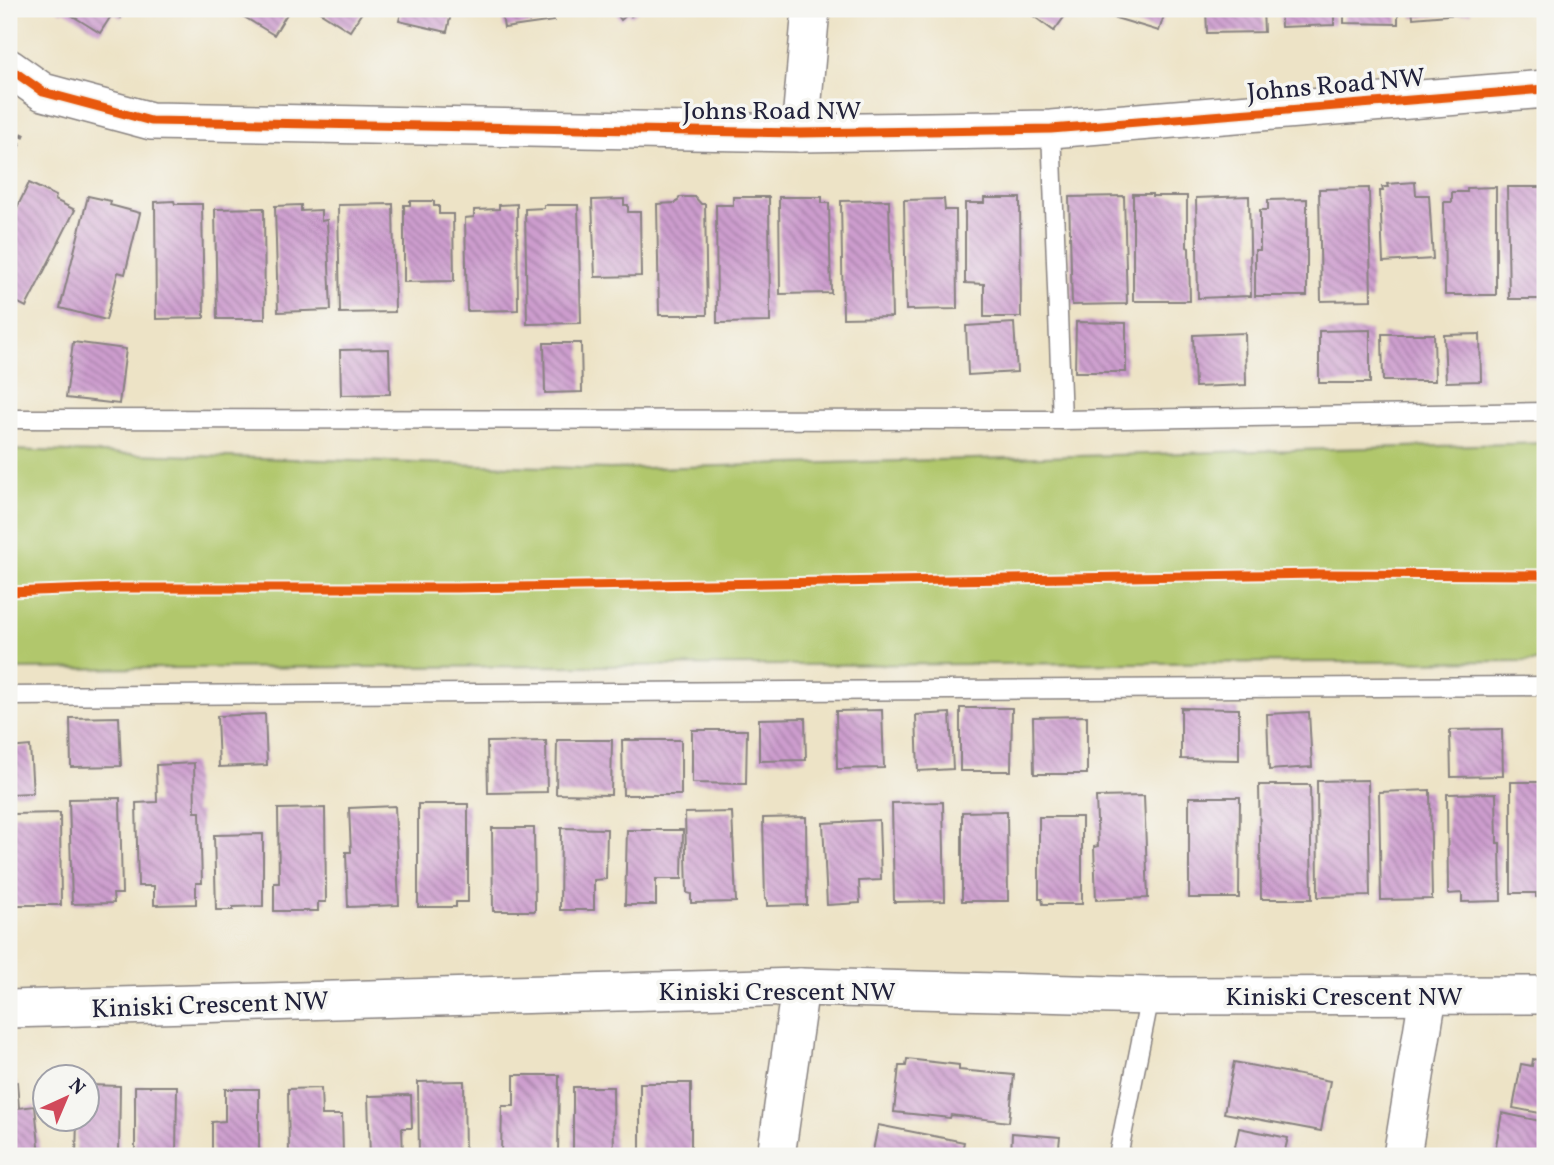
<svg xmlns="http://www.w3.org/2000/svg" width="1554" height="1165" font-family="Vollkorn,serif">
  <defs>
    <pattern id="building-back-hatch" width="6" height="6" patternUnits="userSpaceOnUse" patternTransform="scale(1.75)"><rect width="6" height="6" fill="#cd9dce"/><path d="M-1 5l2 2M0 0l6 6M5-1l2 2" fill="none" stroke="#a680a8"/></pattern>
  </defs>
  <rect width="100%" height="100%" fill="#f6f6f2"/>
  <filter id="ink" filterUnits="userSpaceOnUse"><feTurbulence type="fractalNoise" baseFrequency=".0143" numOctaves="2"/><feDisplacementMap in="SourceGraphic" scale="14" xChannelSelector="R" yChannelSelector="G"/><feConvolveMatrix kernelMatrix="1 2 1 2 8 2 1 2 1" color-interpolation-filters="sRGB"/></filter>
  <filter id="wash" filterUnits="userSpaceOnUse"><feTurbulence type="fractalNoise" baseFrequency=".00686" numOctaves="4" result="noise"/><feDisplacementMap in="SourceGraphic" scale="28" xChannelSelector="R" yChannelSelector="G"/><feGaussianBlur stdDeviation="1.57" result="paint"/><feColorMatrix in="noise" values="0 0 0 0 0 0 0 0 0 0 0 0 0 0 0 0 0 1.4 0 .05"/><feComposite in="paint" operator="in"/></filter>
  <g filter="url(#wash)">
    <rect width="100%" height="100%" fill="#ede3c6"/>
    <polygon fill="#b1c76c" stroke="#6a7454" stroke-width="2" points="1545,443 1545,661 9,669 9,450 610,469"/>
    <g id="blocks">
      <g fill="url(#building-back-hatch)">
        <polygon points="56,9 127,9 121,18 113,13 100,33 63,10 62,13"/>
        <polygon points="231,9 290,9 274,35"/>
        <polygon points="315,9 364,9 350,31"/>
        <polygon points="402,9 452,9 447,32 399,21"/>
        <polygon points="501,9 552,9 554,21 504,28"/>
        <polygon points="613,9 641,9 631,16 629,13 621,20"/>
        <polygon points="1024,9 1070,9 1054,31"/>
        <polygon points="1111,9 1166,9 1159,31 1109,16"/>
        <polygon points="1206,9 1263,9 1264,32 1207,33"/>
        <polygon points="1280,9 1334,9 1334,25 1281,27"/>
        <polygon points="1344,9 1398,9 1398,24 1344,23"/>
        <polygon points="1412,9 1470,9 1471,13 1413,18"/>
        <polygon points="1415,182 1416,195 1429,195 1433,259 1383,262 1380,191 1383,191 1382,187 1388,187 1387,184"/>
        <polygon points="29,183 56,196 55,200 75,210 26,307 9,298 9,224"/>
        <polygon points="1496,187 1496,295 1445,295 1444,202 1452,202 1452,192 1467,192 1467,188"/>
        <polygon points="1507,187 1545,187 1545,299 1509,299"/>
        <polygon points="1369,188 1371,300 1321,301 1319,189"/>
        <polygon points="1133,194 1152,194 1152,196 1187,196 1187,247 1189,248 1190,301 1133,301"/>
        <polygon points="88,196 111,201 110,205 140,213 125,274 118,272 106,320 60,308"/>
        <polygon points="1124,196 1127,304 1072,305 1069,197"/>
        <polygon points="1249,196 1251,296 1198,298 1196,198"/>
        <polygon points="680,197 695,197 701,204 705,204 707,315 659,315 657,204 676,203"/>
        <polygon points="733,197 769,197 770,322 717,323 716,205 733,205"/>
        <polygon points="779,197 822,197 822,203 829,203 831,293 780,294"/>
        <polygon points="984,198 1020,198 1021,317 984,317 984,284 965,283 965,203 984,203"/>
        <polygon points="624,199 624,205 628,205 628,212 640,212 641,276 595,277 592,200"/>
        <polygon points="944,199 945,210 956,210 957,309 906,310 904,200"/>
        <polygon points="1307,199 1307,296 1255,296 1255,250 1260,250 1260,210 1268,210 1268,200"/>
        <polygon points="889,200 892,317 843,318 841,201"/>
        <polygon points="174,201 175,204 202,204 204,318 156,319 155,202"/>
        <polygon points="410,201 434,201 434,206 439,206 439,214 453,214 454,281 404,282 404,205 410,205"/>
        <polygon points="393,204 395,312 340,313 338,205"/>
        <polygon points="517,204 518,310 467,311 465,218 474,217 474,210 499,209 499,205"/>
        <polygon points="301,205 301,211 321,210 321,221 327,220 331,310 278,312 275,206"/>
        <polygon points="544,205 578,205 581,323 527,324 525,209 544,208"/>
        <polygon points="264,208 265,319 217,319 215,209"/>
        <polygon points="1076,322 1126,323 1126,372 1075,372"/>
        <polygon points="1014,323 1017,372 968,375 966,326"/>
        <polygon points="1370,330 1370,383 1319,383 1319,331"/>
        <polygon points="1245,333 1246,385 1195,387 1193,335"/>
        <polygon points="1382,334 1434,334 1435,381 1383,381"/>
        <polygon points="1480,334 1481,381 1446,382 1444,335"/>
        <polygon points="73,342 126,349 119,404 66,398"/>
        <polygon points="544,343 581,343 582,392 545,393"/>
        <polygon points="389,349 390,394 341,395 340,350"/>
        <polygon points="960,708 1012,708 1011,771 960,771"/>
        <polygon points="1181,708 1239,709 1239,760 1181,759"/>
        <polygon points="882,710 884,768 837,769 836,711"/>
        <polygon points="1309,712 1312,767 1269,770 1267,714"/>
        <polygon points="950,713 953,769 918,771 916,715"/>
        <polygon points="265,714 267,765 219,767 217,716"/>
        <polygon points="1087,716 1087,774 1034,774 1033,717"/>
        <polygon points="119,717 121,766 71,767 70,718"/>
        <polygon points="805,718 806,760 759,761 759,719"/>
        <polygon points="1502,729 1503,776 1451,777 1450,730"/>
        <polygon points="692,730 747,730 746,784 692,783"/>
        <polygon points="557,740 612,740 611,795 556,794"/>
        <polygon points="622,740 681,740 681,795 623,795"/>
        <polygon points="546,741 547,792 488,793 487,742"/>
        <polygon points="30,746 33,793 9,794 9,748"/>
        <polygon points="194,763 195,812 200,812 202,883 196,883 196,904 154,905 154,886 138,886 136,803 157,802 156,765"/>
        <polygon points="1368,780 1370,896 1318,897 1317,781"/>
        <polygon points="1511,782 1545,782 1545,898 1536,897 1536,893 1511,893"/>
        <polygon points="1259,785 1310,785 1312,899 1261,899"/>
        <polygon points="1430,790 1432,899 1381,900 1379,792"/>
        <polygon points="1496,793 1497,843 1500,843 1501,901 1462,902 1462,893 1448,894 1447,794"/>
        <polygon points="1144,796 1148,898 1096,900 1094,847 1098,846 1096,797"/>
        <polygon points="1189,797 1240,797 1239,898 1189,898"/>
        <polygon points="120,798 122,894 113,894 114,903 72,904 69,799"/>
        <polygon points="943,802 945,901 894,902 892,803"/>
        <polygon points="418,804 468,804 468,902 456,902 456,907 418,907"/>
        <polygon points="395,806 399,905 348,907 346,852 351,852 349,808"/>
        <polygon points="325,808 326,902 318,902 318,911 274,911 274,883 279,883 278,809"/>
        <polygon points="1007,811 1008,901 962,901 962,812"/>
        <polygon points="732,812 736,902 691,903 691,894 687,893 685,813"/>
        <polygon points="60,813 61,905 14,905 13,814"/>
        <polygon points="806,817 807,905 767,906 767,900 765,899 763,818"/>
        <polygon points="1039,817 1082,817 1082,904 1043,904 1042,899 1039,899"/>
        <polygon points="879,820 881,880 859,881 860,903 827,905 823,823"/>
        <polygon points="492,828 534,828 535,911 493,911"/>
        <polygon points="561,828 607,829 606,879 594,880 594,910 560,910"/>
        <polygon points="627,830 683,830 682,879 656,879 656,905 625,905"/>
        <polygon points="263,834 263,906 233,907 233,910 216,910 214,835"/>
        <polygon points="907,1059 959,1065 959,1070 1014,1075 1009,1122 951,1115 950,1118 894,1112 899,1066 906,1066"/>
        <polygon points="1533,1059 1545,1061 1545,1114 1513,1108 1521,1064 1532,1066"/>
        <polygon points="1234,1062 1330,1081 1321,1131 1224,1113"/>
        <polygon points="514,1075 559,1075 558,1156 501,1155 502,1106 514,1106"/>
        <polygon points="464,1081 465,1156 419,1156 418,1082"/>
        <polygon points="17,1082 19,1108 35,1106 40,1155 9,1156 9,1083"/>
        <rect x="640" y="1083" width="51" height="73"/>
        <polygon points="88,1085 120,1086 119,1156 76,1156 77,1120 88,1120"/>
        <polygon points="135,1086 177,1086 176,1156 135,1156"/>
        <polygon points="573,1087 613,1087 614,1156 573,1156"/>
        <polygon points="321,1088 322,1115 342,1115 343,1156 289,1156 288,1089"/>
        <polygon points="225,1089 259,1089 259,1156 212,1156 212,1122 225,1121"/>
        <polygon points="411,1095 412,1128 402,1128 403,1156 370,1156 368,1096"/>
        <polygon points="1502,1113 1545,1122 1545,1156 1494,1156"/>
        <polygon points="878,1125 964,1142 961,1156 872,1156"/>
        <polygon points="1239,1128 1288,1138 1285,1150 1310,1155 1310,1156 1233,1156"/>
        <polygon points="1012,1133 1060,1137 1058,1156 1011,1156"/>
      </g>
    </g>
  </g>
  <g filter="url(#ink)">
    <use href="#blocks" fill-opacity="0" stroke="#888280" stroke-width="2"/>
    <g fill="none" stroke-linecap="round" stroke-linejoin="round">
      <g stroke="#888280" stroke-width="21">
        <g id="lane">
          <polyline points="1051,129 1062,420"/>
          <polyline points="9,419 1062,420 1545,412"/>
          <polyline points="9,696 1545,686"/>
          <polyline points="1118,1156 1150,996"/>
        </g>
      </g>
      <g stroke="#888280" stroke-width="40">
        <g id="street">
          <polyline points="9,68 43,92 151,121 800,133 1051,129 1545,89"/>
          <polyline points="800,133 811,9"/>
          <polyline points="9,1009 800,987 1150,996 1545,995"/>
          <polyline points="776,1156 800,987"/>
          <polyline points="1402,1156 1428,996"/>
        </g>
      </g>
      <polyline stroke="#888280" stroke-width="4.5" stroke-dasharray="5 5" stroke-linecap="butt" points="9,165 25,131"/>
      <use href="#lane" stroke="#fff" stroke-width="18"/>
      <use href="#street" stroke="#fff" stroke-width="37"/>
      <g stroke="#f6f6f2" stroke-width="13">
        <g id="cycleway">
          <polyline points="9,68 43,92 151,121 800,133 1051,129 1545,89"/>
          <polyline points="9,592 118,588 457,588 1318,574 1545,575"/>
        </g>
      </g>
      <use href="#cycleway" stroke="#e8590c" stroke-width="9"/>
    </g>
  </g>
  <g text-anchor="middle" stroke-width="7" stroke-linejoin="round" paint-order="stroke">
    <g font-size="26" fill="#22223b" stroke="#f6f6f2">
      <text transform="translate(1336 84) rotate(-5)" y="9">Johns Road NW</text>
      <text x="772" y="119">Johns Road NW</text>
      <text x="777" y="1000">Kiniski Crescent NW</text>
      <text x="1344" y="1005">Kiniski Crescent NW</text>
      <text transform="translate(210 1004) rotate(-2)" y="9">Kiniski Crescent NW</text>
    </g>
  </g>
  <rect width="1554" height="1165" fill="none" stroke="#f6f6f2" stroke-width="35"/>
  <g transform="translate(66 1098) rotate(44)"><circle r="33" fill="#f6f6f2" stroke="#a1a1a9" stroke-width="2"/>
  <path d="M0-5L12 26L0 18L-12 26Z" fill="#d1495b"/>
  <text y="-10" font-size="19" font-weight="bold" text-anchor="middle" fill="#22223b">N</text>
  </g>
</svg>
